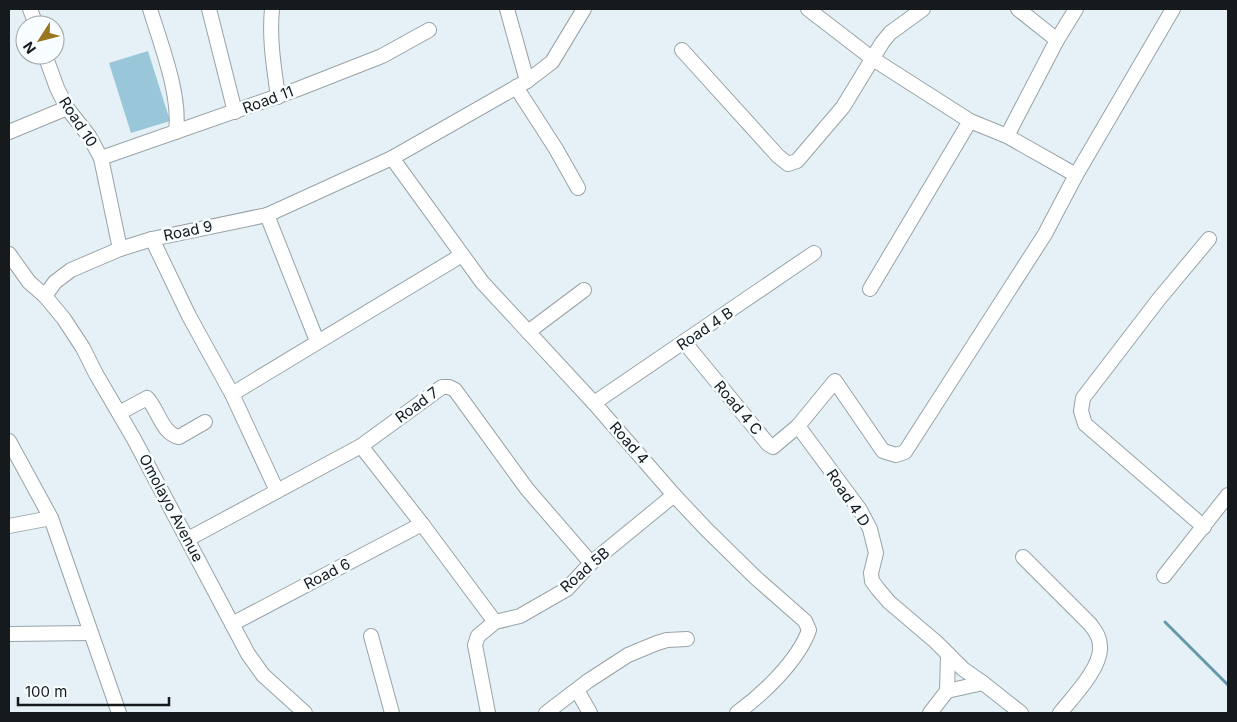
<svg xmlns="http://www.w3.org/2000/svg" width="1237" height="722" font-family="Inter,sans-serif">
  <rect width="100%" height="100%" fill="#e5f1f6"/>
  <polygon fill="#99c6d9" points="148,51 170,121 131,133 109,63"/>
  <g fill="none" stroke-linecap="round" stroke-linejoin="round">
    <polyline stroke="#6698ac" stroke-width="3" points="1165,622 1228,685"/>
    <g stroke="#98a3a8" stroke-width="16">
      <g id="minor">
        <polyline points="30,9 36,25"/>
        <path d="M150 9C161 45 181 95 176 132"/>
        <polyline points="209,9 235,112"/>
        <path d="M272 9C269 39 274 67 278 97"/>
        <polyline points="507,9 527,81"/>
        <polyline points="808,9 873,59 970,121 1007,136 1076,175"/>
        <polyline points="1018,9 1057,40"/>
        <polyline points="682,50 778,156 788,164 797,161 843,107 882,43 890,33 923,9"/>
        <polyline points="45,55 57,88 67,108 89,136 101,158 120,249"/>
        <polyline points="516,87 556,149 578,188"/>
        <polyline points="9,132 67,108"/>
        <polyline points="1007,136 1057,40 1076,9"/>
        <polyline points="101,158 298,89 382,56 429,30"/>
        <path d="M392 158 482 282 594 403 674 495 707 530 756 578 805 621 809 630C798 661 763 694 737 713"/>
        <polyline points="267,215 317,341"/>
        <polyline points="152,239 189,316 232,394 277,491"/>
        <polyline points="9,254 29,282 45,296 64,319 83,348 96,374 134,439 248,654 263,675 305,713"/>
        <polyline points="870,289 970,121"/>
        <polyline points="45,296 55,282 71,270 120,249 152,239 267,215 392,158 527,81 552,62 584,9"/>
        <polyline points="528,332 584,290"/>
        <polyline points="685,343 768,444 773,447 798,426 835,381 883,451 896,455 905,452 1045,234 1076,175 1173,9"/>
        <polyline points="232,394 462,255"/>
        <polyline points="594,403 814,253"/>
        <path d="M119 413 147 398C158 409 162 434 179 437L205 422"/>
        <polyline points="798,426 860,510 870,529 876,553 871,573 872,581 878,589 889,602 936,642 963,669 983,683 1021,713"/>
        <polyline points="9,441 51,518 119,713"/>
        <polyline points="361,446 422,524 495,622"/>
        <polyline points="9,526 51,518"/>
        <polyline points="1204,527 1085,424 1081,411 1083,398 1159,299 1209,239"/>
        <polyline points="188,539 361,446 442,387 449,387 455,390 527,489 591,563"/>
        <path d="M1023 557 1090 624C1095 631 1100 637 1100 646 1102 667 1073 697 1060 713"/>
        <polyline points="1164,576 1228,495"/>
        <polyline points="232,624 422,524"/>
        <polyline points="9,634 91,633"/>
        <polyline points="371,636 392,713"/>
        <polyline points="577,690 590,713"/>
        <polyline points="947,691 948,654"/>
        <polyline points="488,713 475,645 478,636 495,622 520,616 567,589 591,563 674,495"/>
        <polyline points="546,713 588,681 628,655 657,643 667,640 687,639"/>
        <polyline points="930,713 947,691 983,683"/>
      </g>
    </g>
    <use href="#minor" stroke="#fff" stroke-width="14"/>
  </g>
  <g text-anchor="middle" stroke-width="5" stroke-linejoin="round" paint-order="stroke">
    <g font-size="15" fill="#161a1c" stroke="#f8fdff">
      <text transform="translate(268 100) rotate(-20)" y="5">Road 11</text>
      <text transform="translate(78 122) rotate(57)" y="5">Road 10</text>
      <text transform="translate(188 231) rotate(-12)" y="5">Road 9</text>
      <text transform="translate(705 329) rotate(-34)" y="5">Road 4 B</text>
      <text transform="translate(417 405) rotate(-36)" y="5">Road 7</text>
      <text transform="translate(738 408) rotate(50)" y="5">Road 4 C</text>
      <text transform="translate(629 443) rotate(49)" y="5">Road 4</text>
      <text transform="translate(848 498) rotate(56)" y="5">Road 4 D</text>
      <text transform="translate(171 508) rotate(62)" y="5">Omolayo Avenue</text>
      <text transform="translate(585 570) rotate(-41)" y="5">Road 5B</text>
      <text transform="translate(327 574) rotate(-27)" y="5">Road 6</text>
    </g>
  </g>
  <rect width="1237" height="722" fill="none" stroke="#161a1c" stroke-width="20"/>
  <g transform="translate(40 40) rotate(234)"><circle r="24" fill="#f8fdff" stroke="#9ea2a4"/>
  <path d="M0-4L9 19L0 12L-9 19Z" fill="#9b7621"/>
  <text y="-8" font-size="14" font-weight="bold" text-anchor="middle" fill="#161a1c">N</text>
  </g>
  <path d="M18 697v8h151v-8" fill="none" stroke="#161a1c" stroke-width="2.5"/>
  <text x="25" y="697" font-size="15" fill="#161a1c" stroke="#f8fdff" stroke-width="4" paint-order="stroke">100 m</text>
</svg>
